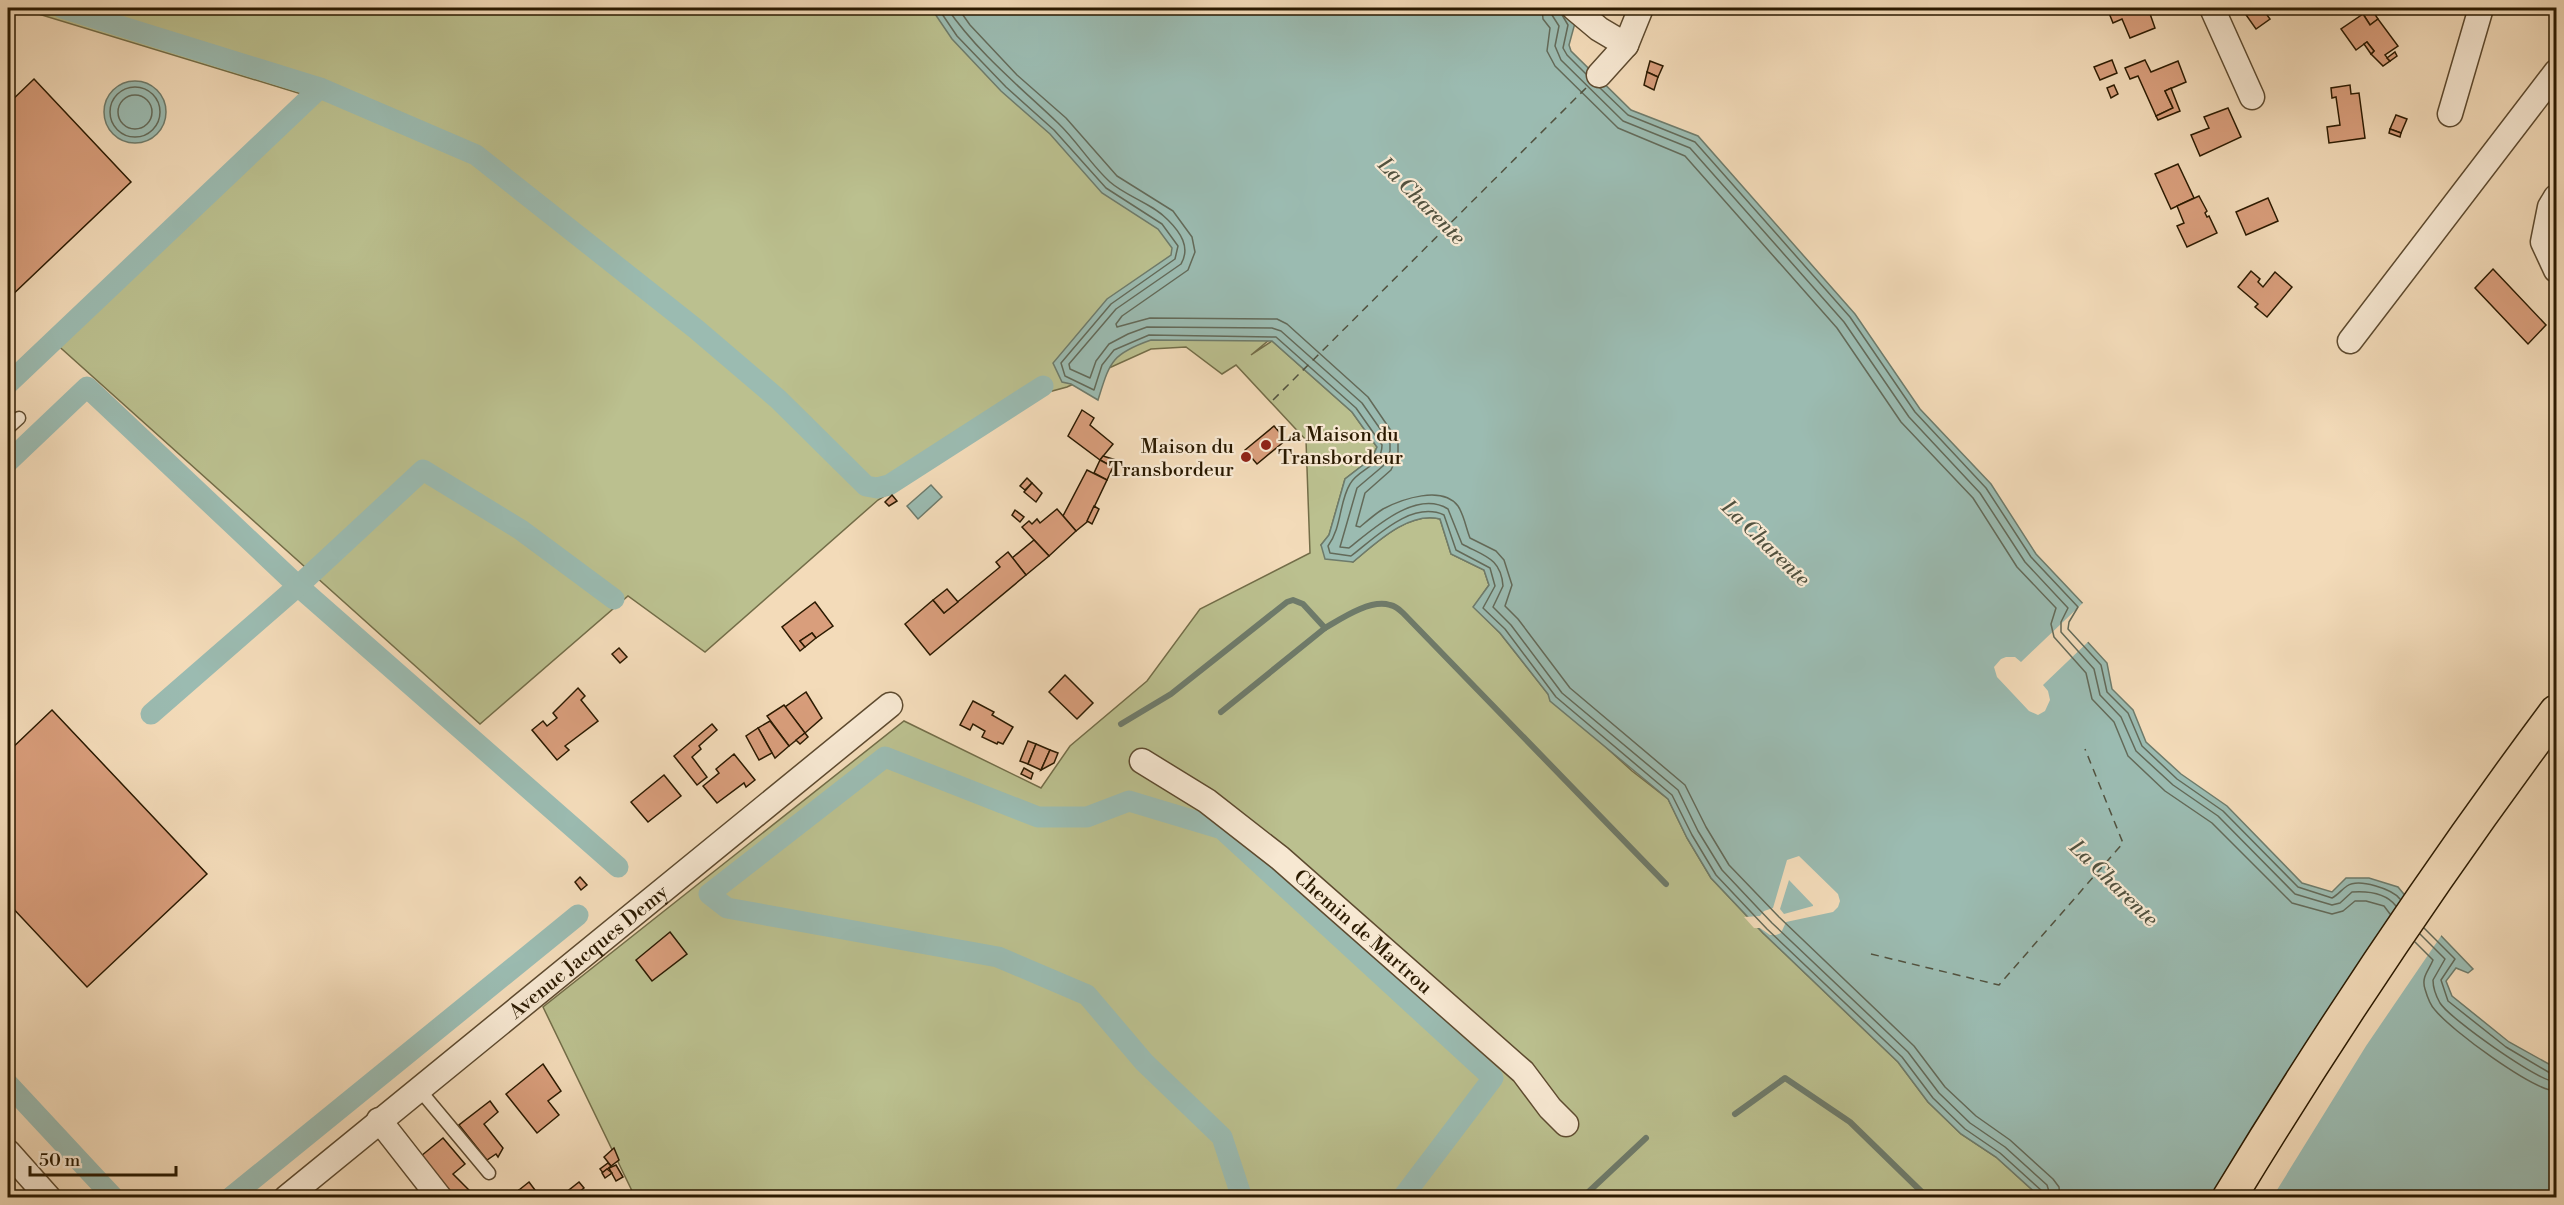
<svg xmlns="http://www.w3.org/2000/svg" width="2564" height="1205" font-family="'Libre Bodoni',serif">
  <rect width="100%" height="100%" fill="#f3dbb9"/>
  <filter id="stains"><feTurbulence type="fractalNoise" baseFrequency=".00333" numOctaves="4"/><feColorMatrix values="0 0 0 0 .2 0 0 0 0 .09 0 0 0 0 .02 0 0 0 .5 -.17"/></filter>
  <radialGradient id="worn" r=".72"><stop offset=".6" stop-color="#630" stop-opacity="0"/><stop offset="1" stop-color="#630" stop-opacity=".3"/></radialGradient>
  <path fill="#bbc08f" stroke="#736d48" stroke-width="1.5" d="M8 8H957L1185 254 1154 326 1269 340 1251 355 1272 341 1352 412 1377 447 1372 458 1345 479 1329 535 1321 545 1353 562C1375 544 1408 511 1440 519L1451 554 1484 570 1489 585 1474 607 1500 633 1548 694 1632 771 1668 799 1687 838 1711 878 1763 933 1898 1062 1928 1102 1961 1134 1996 1157 2040 1197H635L543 1007 904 721 1041 788 1070 746 1147 681 1200 609 1310 553 1306 440 1236 365 1222 374 1186 347 1151 349 1067 387 1045 393 878 500 705 652 628 596 480 724 53 341 308 96 32 12 8 10Z"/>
  <g fill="#9bbbb1" stroke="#6e7b6b" stroke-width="1.5">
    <path d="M931 8H1562L1575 23 1569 45 1571 51 1631 110 1698 136 1855 314 1920 409 1991 484 2036 554 2088 609 2073 626 2107 663 2112 689 2133 710 2146 742 2181 774 2227 806 2302 883 2332 892 2346 878H2369L2398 887 2422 916 2473 969 2468 973 2456 968 2446 981 2452 996 2509 1042 2556 1068V1197H2040L1996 1157 1961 1134 1928 1102 1898 1062 1763 933 1711 878 1687 838 1668 799 1550 701 1548 694 1500 633 1473 607 1489 585 1484 570 1451 554 1440 519C1408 511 1375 544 1353 562L1325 559 1321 545 1329 535 1345 479 1372 458 1377 447 1352 412 1272 341 1151 340C1111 354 1110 362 1098 400L1071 384 1062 382 1053 363 1107 299 1171 255 1172 248 1158 229 1102 193 1050 134 1001 91 952 39Z"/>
    <circle cx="135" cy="112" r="31"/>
    <polygon points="931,485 942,497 918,519 907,506"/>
  </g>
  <g fill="#f3dbb9" fill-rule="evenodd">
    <polygon points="2085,601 2091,610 2077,626 2090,640 2043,685 2048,691 2050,700 2045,711 2038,715 2029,711 1997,677 1994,667 2001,659 2006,657 2015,657 2021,662"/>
    <path d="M1799 856 1838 894 1840 901 1838 907 1833 912 1786 922 1781 933 1776 935H1770L1760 928H1754L1744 917 1760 916 1764 911 1773 908 1787 860ZM1789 880 1813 905V906L1784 914 1780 909Z"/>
    <polygon points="2406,893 2443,933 2366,1046 2272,1198 2212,1197"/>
  </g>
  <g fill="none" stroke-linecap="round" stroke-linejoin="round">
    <g stroke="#636a59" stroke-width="1.5">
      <path d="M938 8 957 36 1006 87 1054 130 1106 188 1162 224 1178 246 1175 259 1111 304 1061 363 1065 376 1094 390 1102 365 1114 350 1149 335 1276 337 1356 408 1382 445C1382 467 1359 468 1350 484 1339 502 1342 527 1328 546L1330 553 1351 556C1375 538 1411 500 1444 515L1456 550 1490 568 1495 586 1483 608 1505 629 1556 697 1672 795 1692 835 1716 875 1767 929 1902 1057 1933 1098 1965 1129 2000 1153 2042 1191 2044 1198"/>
      <path d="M947 8C978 53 1019 86 1058 123 1077 141 1091 165 1110 182 1127 197 1152 203 1168 220 1180 232 1191 247 1181 264L1116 309 1069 364 1070 369 1090 378 1096 361 1109 344 1128 334 1147 327 1272 328 1281 331 1362 403 1390 443V451L1383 466 1357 488 1340 547 1349 548C1373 529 1416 489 1448 509L1462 544C1484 556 1501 558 1503 586L1493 607 1511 625 1562 693 1678 790 1698 831 1722 870 1772 923 1908 1052 1939 1093 1970 1123 2005 1147 2047 1185 2051 1198"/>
      <path d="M958 8 970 25 1017 75 1066 118 1117 176 1173 211 1192 237 1195 252 1188 270 1122 316 1116 324 1117 327 1150 318 1277 319 1287 324 1368 397 1398 441V454L1391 470 1365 493 1356 526 1360 527C1367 521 1375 514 1383 509 1402 499 1442 485 1458 506 1464 515 1466 528 1470 538L1496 551 1504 560 1512 585 1505 606 1518 619 1570 688 1685 785 1706 827 1729 865 1779 917 1914 1046 1945 1087 1976 1116 2010 1140 2053 1179 2059 1187 2060 1198"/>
      <polyline points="1542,8 1543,19 1550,28 1547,51 1555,66 1618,128 1685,156 1837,328 1901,422 1973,498 2017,567 2056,608 2051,624 2054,637 2086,673 2092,699 2114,722 2128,756 2165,791 2212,823 2292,903 2332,914 2343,911 2355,901 2366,901 2384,906 2390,914"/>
      <path d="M1551 8 1552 15 1559 26 1555 46 1561 60 1623 121 1690 148 1844 322 1909 417 1980 493 2025 562 2068 608 2061 622V632L2094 669 2100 695 2121 717 2136 751 2173 785 2218 816 2295 894 2332 905 2340 903 2352 892C2367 891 2386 893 2396 906"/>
      <polyline points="1558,8 1568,25 1563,48 1567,55 1586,74"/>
      <circle cx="135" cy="112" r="25"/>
      <path d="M1600 88 1628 115 1695 142 1850 317 1915 412 1986 488 2031 557 2078 607 2069 622 2068 629 2101 665 2107 692 2128 713 2142 746 2177 779 2223 811 2298 887 2332 898C2338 895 2341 890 2347 886 2359 878 2392 889 2400 899"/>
      <circle cx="135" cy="112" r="17"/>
      <polyline points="2424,928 2455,959 2441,980 2448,1001 2506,1047 2550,1073 2556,1074"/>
      <path d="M2420 934 2445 959 2433 980C2433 987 2436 996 2440 1003 2450 1019 2538 1081 2556 1082"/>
      <path d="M2415 942 2433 960C2429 970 2421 977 2425 989 2427 996 2430 1005 2435 1010 2451 1030 2532 1090 2556 1091"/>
    </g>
    <g stroke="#6e7b6b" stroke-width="6">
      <path d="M1221 712 1325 628C1342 618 1370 599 1390 605 1395 606 1400 610 1403 613L1666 884"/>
      <polyline points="1121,724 1171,694 1287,602 1293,600 1303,604 1325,628"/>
      <polyline points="1735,1114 1785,1078 1850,1122 1928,1198"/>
      <polyline points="1582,1198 1646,1138"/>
    </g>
    <g stroke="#9bbbb1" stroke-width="21">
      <polyline points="62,8 320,88 476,155 696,329 778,399 866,486 877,488 889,485 1043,386"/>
      <polyline points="8,384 320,88"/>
      <polyline points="8,462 87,387 298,586 618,867"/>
      <polyline points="151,714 298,586 423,470 521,530 614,599"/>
      <polyline points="8,1084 114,1198"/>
      <polyline points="230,1198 578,915"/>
      <polyline points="1242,1198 1222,1137 1144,1062 1087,995 998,957 727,908 709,894 885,757 1038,817 1087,817 1129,801 1222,829 1493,1078 1402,1198"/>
    </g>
    <g stroke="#52523f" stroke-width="1.5" stroke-dasharray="8 6" stroke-linecap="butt">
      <polyline points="1273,400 1591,83"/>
      <polyline points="1871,954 1999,985 2123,843 2085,749"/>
    </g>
  </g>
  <g fill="#d99e7c" stroke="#2b1a01" stroke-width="1.5">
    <polygon points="2107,8 2148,8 2155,28 2130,38 2122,19 2113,23"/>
    <polygon points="2250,8 2262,8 2270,19 2256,29 2244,12"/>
    <polygon points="2371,8 2378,19 2370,25 2363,14"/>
    <polygon points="2363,14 2370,25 2378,19 2398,46 2385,55 2390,61 2383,66 2371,54 2374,51 2367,42 2356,50 2341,29"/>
    <polygon points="2367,42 2374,51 2371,54 2364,44"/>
    <polygon points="2395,52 2397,56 2390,61 2387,58"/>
    <polygon points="2112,60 2117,73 2100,80 2094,67"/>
    <polygon points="2145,60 2151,72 2178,61 2186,82 2165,91 2173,108 2156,116 2138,76 2130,79 2125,68"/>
    <polygon points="1650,61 1663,66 1658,77 1647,72"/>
    <polygon points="1647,72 1658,77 1654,90 1644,85"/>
    <polygon points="34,79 131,182 8,299 8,104"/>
    <polygon points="2114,85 2118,94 2111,98 2107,88"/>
    <polygon points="2350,85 2351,94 2359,93 2365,138 2329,143 2327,127 2340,125 2336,97 2332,98 2331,88"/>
    <polygon points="2171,88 2180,111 2158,120 2156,116 2173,108 2165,91"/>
    <polygon points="2228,108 2241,137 2200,156 2191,135 2209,128 2204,117"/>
    <polygon points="2396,115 2407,119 2401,133 2390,129"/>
    <polygon points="2390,129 2401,133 2400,137 2389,133"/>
    <polygon points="2178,164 2194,198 2171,209 2155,174"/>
    <polygon points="2199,196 2207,211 2205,213 2207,217 2209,216 2217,233 2187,247 2177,226 2184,223 2177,206"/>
    <polygon points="2268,198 2278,221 2246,235 2236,212"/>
    <polygon points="2493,269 2546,325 2528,344 2475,288"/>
    <polygon points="2251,271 2260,279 2258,282 2263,287 2275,272 2292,287 2267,317 2255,307 2258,304 2238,287"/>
    <polygon points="1082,410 1094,418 1090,425 1113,444 1100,460 1068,436"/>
    <polygon points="1274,426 1286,440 1257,464 1245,450"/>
    <polygon points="1103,456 1116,460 1113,467 1100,460"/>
    <polygon points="1100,460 1113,467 1107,480 1094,473"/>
    <polygon points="1087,470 1107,480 1087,522 1076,531 1063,516"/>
    <polygon points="1027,478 1032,483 1025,490 1020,486"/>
    <polygon points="1032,483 1042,493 1036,502 1024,492"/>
    <polygon points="892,495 897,501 889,506 885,502"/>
    <polygon points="1094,506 1099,509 1092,524 1087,521"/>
    <polygon points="1057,509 1076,531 1049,556 1022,527 1029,521 1032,524 1037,519 1040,523"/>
    <polygon points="1015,510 1024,517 1020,522 1012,515"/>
    <polygon points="1034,540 1049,556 1026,575 1012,558"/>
    <polygon points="1008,552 1026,575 930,655 905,624 933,600 944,613 1000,567 996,562"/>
    <polygon points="947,589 958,602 944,613 933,600"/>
    <polygon points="815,602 833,626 816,638 812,633 800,641 805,647 800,651 782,627"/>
    <polygon points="812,633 816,638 805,647 800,641"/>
    <polygon points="619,648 627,657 620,663 612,654"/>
    <polygon points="1065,675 1093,703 1077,719 1049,692"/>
    <polygon points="578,688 585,696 581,700 598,721 565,746 569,750 557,760 532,730 543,721 547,726 557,718 553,713"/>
    <polygon points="806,692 822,718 805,733 785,707"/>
    <polygon points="973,701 994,712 992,715 1013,727 1003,744 998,742 997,744 982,737 985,731 973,724 970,730 960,725"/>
    <polygon points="784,705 805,733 789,746 767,716"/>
    <polygon points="52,710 207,874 87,987 8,903 8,752"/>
    <polygon points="770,721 789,746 775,758 758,728"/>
    <polygon points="712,724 717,730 699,746 701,749 692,757 707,777 697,785 674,756"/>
    <polygon points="758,728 772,753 759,760 746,736"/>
    <polygon points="805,733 808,737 800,744 796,740"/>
    <polygon points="1028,741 1036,744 1028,764 1020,761"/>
    <polygon points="1036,744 1050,750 1041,770 1028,764"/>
    <polygon points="1050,750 1058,753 1054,763 1041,770"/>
    <polygon points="734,754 755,780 746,787 744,783 717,803 703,786 719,773 716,769"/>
    <polygon points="1024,768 1033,773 1031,779 1021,774"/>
    <polygon points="664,775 681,796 648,822 631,802"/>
    <polygon points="580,877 587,885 581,890 575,882"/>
    <polygon points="670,932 687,954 652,981 636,960"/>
    <polygon points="543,1064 561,1091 548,1101 559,1115 537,1133 506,1094"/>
    <polygon points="490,1101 498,1112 484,1124 503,1148 498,1157 496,1154 487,1160 459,1125"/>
    <polygon points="443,1138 465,1164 453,1174 474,1195 472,1198 454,1198 421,1156"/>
    <polygon points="614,1148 619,1160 611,1166 604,1157"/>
    <polygon points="608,1163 611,1166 603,1173 600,1169"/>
    <polygon points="616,1165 623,1177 616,1181 609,1168"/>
    <polygon points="607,1169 612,1173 605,1178 602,1173"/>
    <polygon points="529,1182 541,1198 517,1198 522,1193 519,1190"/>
    <polygon points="579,1182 584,1188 572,1198 567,1198 564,1194"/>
    <polygon points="519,1190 522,1193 517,1198 509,1198"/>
  </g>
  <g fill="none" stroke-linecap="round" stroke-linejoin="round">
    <g stroke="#5d4a2f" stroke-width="15">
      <g id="lane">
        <polyline points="8,428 19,418"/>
        <polyline points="418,1088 489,1173"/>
      </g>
    </g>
    <g stroke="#5d4a2f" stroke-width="27">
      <g id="street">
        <polyline points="1574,8 1599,29 1626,45"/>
        <polyline points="2212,8 2252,97"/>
        <polyline points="1599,75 1626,45 1641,8"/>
        <polyline points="2450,114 2481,8"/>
        <polyline points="2556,197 2550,207 2543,242 2556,270"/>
        <polyline points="2350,341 2556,72"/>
        <path id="s1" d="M1142 761 1207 801 1280 858 1523 1072 1550 1108 1566 1124"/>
        <polyline points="379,1120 440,1198"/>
        <polyline points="8,1152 49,1198"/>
        <path id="s2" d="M286 1198 890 705"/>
      </g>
    </g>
    <g stroke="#2b1a01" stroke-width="36">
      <path id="primary" d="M2229 1198C2331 1030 2439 869 2556 712"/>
    </g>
    <use href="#lane" stroke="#f7e8d2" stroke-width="12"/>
    <use href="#street" stroke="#f7e8d2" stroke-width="24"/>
    <use href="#primary" stroke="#f3dbb9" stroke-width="33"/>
  </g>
  <g fill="#8f2418" stroke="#f7e8d2" stroke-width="2">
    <circle cx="1266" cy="445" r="6"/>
    <circle cx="1246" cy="457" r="6"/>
  </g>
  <g text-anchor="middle" stroke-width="4.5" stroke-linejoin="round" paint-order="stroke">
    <g font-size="20" fill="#2b1a01" stroke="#f7e8d2" text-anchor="start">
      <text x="1278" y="441">La Maison du<tspan x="1278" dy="23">Transbordeur</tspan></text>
      <text x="1234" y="453" text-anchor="end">Maison du<tspan x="1234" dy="23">Transbordeur</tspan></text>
    </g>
    <g font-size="20" fill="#2b1a01" stroke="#f7e8d2">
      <text dy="7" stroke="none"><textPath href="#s1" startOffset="280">Chemin de Martrou</textPath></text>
      <text dy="7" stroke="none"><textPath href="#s2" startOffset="390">Avenue Jacques Demy</textPath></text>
    </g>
    <g font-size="21" font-style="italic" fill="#52523f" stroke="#f7e8d2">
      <text transform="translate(1422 201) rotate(45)" y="7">La Charente</text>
      <text transform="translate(1766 543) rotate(44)" y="7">La Charente</text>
      <text transform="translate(2114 883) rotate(44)" y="7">La Charente</text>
    </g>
  </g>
  <rect width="2564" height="1205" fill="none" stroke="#f3dbb9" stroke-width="30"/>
  <rect x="9" y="9" width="2546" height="1187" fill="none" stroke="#2b1a01" stroke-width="3"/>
  <rect x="15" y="15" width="2534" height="1175" fill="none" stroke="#2b1a01" stroke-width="1.5"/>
  <path d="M30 1166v9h146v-9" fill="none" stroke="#2b1a01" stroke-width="3"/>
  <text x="39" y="1166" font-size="18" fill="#2b1a01" stroke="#f7e8d2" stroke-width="4.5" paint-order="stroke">50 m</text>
  <rect width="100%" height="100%" filter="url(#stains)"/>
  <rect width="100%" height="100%" fill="url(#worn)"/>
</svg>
